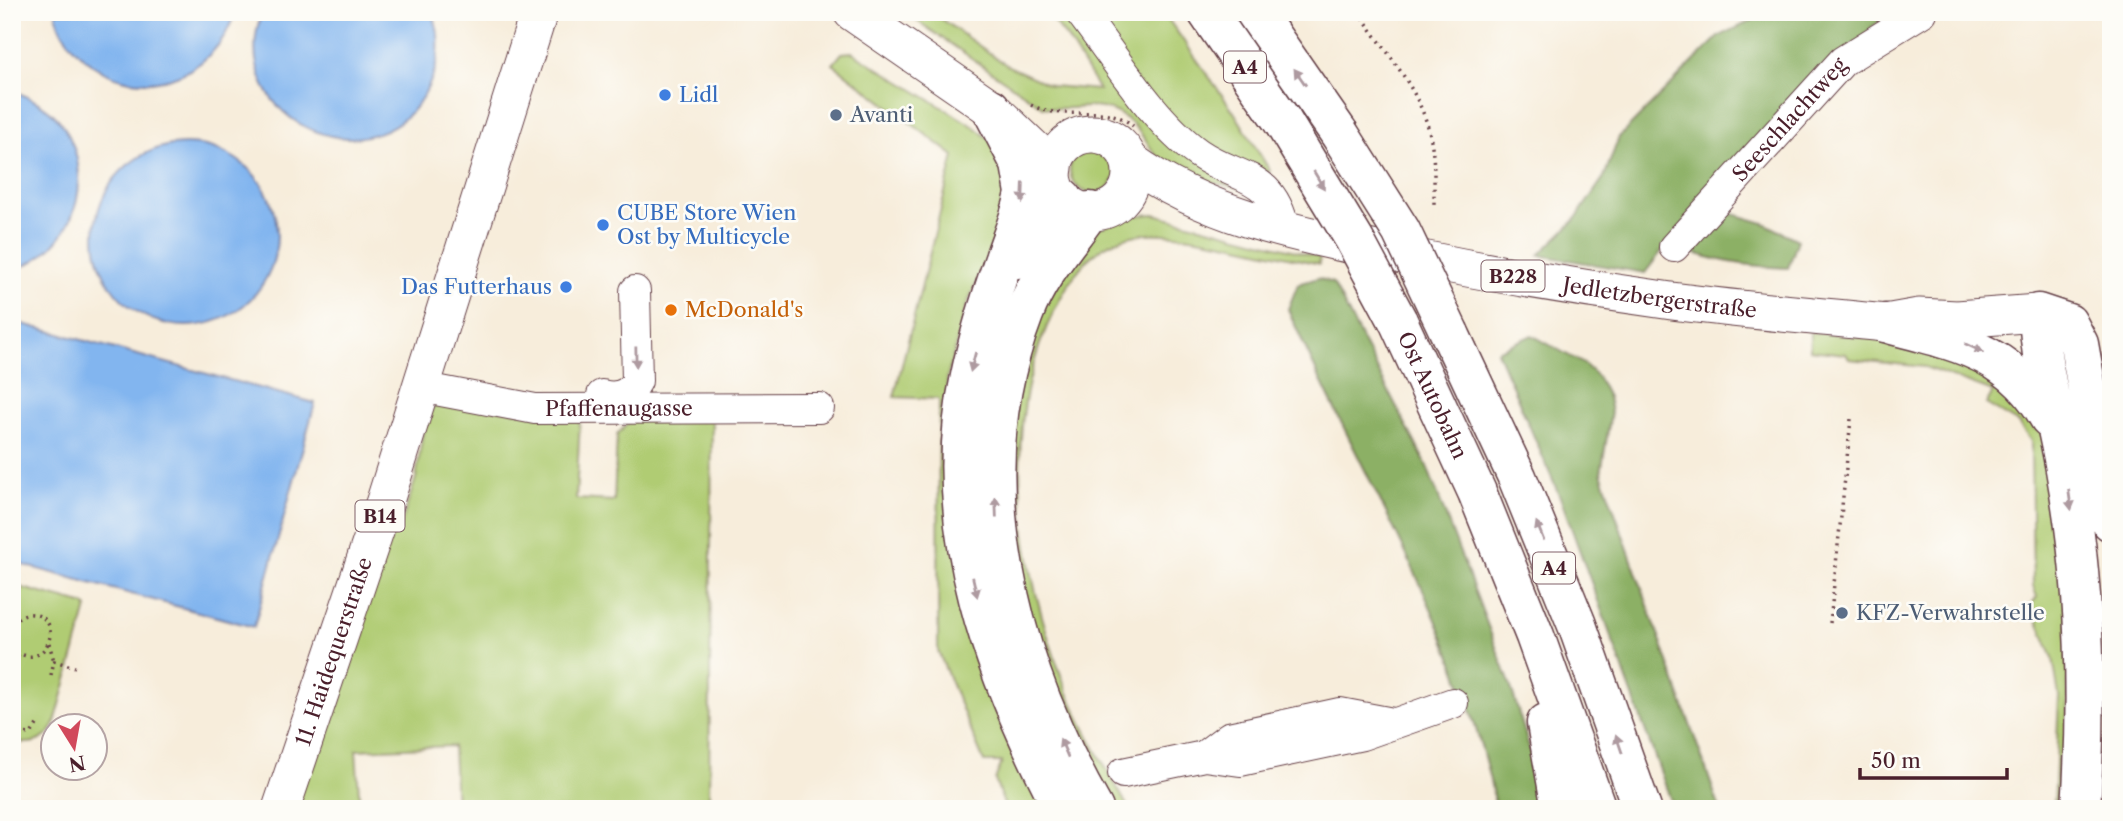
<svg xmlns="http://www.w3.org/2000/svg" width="2123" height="821" font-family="'Libre Caslon Text',serif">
  <rect width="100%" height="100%" fill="#fdfcf7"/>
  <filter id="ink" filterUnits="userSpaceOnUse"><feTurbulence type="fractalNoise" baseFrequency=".0143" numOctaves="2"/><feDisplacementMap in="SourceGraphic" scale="14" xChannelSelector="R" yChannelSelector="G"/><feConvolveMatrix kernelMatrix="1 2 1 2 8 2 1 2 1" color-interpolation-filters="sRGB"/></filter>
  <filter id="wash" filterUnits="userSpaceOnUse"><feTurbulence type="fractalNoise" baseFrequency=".00686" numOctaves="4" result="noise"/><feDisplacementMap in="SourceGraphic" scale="28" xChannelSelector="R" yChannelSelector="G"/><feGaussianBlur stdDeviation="1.57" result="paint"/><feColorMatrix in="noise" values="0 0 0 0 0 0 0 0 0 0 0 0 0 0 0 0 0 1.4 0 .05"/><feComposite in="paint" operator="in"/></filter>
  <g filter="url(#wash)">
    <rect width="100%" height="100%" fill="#f7eddb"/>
    <g fill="#b0cc73" stroke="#7d764f" stroke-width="2">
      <path d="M904 12H931L1008 66 1052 86 1099 90 1067 38 1046 12H1163L1234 112 1270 171 1239 188C1213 182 1177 178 1158 157 1142 139 1138 122 1113 111 1092 102 1066 112 1043 107Z"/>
      <polygon points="852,52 973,126 1004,151 1009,206 966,307 947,379 945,460 1051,809 1006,809 995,780 1002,762 984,762 938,651 939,399 894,397 954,156 833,64 842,53"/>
      <circle cx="1093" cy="170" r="23"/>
      <path d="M1154 214 1319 257 1320 264C1273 255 1180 228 1137 235 1093 242 1073 273 1055 309 995 427 1021 573 1067 691 1084 732 1108 770 1129 809H1104L1032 641 1002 462 1040 295 1090 231 1131 216Z"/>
      <polygon points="1810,332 1923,343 1968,357 2045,431 2067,554 2069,809 2054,809 2059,696 2053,658 2031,605 2037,597 2033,586 2031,441 2018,423 1986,404 1993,392 1925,367 1849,359 1846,354 1810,350"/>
      <polygon points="444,402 580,420 576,499 614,501 617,435 630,421 712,413 709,809 456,809 453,746 356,750 360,809 292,809 393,525 400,527 416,478 423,431 431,408"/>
      <path d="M12 585 86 605 87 608 54 726C45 742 31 746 12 741Z"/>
    </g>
    <g fill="#8cb065" stroke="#6b6848" stroke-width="2">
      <path d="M1769 12H1893L1872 27 1723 211 1764 223 1798 240 1788 268C1746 266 1707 261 1668 243L1645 273 1539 255 1574 221 1604 177 1619 137 1718 37Z"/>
      <path d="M1318 278 1333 283 1426 464 1509 681 1535 766 1543 809H1496C1462 629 1359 474 1288 309L1298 284Z"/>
      <polygon points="1532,335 1584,364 1597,376 1608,397 1611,412 1601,473 1720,809 1674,809 1560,497 1497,351"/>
    </g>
    <g fill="#82b5ef" stroke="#666a8d" stroke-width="2">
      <path d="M56 12H235C215 79 135 106 83 57 70 46 58 29 56 12Z"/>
      <path d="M262 12H432C442 35 440 63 429 85 380 190 221 124 262 12Z"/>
      <path d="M12 90C31 98 52 108 64 127 97 179 74 253 12 270Z"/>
      <circle cx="186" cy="235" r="91"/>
      <polygon points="12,321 315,403 254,627 12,562"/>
    </g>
  </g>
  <g filter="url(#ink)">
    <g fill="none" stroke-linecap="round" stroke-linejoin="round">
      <g stroke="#643e45" stroke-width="32">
        <g id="minor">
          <path d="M1080 12C1114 56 1153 121 1198 153 1239 181 1272 171 1285 231"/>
          <path id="s1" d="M1674 247 1843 61 1922 12"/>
          <path id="s2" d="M420 387 535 409 819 408"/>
          <path d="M602 395C617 399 630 395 637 381L635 291"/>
          <polyline points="1204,756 1229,737 1340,713 1393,723"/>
          <polyline points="1123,773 1204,756 1240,761 1362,735 1453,703"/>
        </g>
      </g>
      <g stroke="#643e45" stroke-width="39">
        <g id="major">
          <polyline points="852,12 991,108 1054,168"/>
          <circle cx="1092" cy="173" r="39"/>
          <path id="s3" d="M1129 160C1208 218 1303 235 1397 254 1483 272 1571 287 1658 299 1733 310 1810 315 1885 323L1919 317 1957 319 2038 313"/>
          <path id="s4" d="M281 809 385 501 539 12"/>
        </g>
      </g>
      <g stroke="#643e45" stroke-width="41">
        <g id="highway">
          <polyline points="1207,12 1283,122"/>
          <polyline points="1255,12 1339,133"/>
          <path d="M991 108 1020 164 1025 193C1021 216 1011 237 1004 259 991 296 978 337 970 376 937 527 994 677 1063 809"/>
          <path d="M1090 211C1066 245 1039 274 1024 314 961 478 1010 662 1094 809"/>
          <polyline points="1017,259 1063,198"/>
          <path id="s5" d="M1398 321 1477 492 1535 636 1597 809"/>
          <path d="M1885 323C1955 342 2011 350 2049 418"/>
          <polyline points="1450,334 1517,477 1577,625 1642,809"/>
          <polyline points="1546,723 1561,809"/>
          <path d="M2081 809C2088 698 2086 585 2066 475 2057 421 2040 368 2038 313L2068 323 2079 344 2111 522"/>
        </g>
      </g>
      <g stroke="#643e45" stroke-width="3.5" stroke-dasharray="2 5" stroke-linecap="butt">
        <path d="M1359 12C1384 50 1420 89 1430 135 1435 158 1434 182 1434 206"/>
        <path d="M1031 105C1069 124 1104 100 1133 126"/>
        <path d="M12 623C18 617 24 613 32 614 69 618 43 679 12 647"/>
        <polyline points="1830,623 1851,419"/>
        <polyline points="49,643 54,661"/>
        <polyline points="12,660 20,654"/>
        <polyline points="12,674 18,686 12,701"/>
        <polyline points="51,675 54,661 75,667"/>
        <polyline points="12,732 31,734 38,723"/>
        <polyline points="17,748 21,734"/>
      </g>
      <use href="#minor" stroke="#fff" stroke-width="30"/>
      <use href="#major" stroke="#fff" stroke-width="37"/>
      <use href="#highway" stroke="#fff" stroke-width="38"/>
      <g stroke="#643e45" stroke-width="41" stroke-linecap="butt">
        <g id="highway-bridge">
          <polyline points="1283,122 1354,239 1398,321"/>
          <polyline points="1339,133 1401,231 1450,334"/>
        </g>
      </g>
      <use href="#highway-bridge" stroke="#fff" stroke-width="38"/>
    </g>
    <defs><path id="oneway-solid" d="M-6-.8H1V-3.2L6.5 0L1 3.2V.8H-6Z" transform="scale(1.75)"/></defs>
    <g fill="#ae9aa0">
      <use href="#oneway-solid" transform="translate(1300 77) rotate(-125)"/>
      <use href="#oneway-solid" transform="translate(1319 180) rotate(59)"/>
      <use href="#oneway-solid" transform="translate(1023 193) rotate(92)"/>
      <use href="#oneway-solid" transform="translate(1974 348) rotate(25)"/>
      <use href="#oneway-solid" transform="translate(636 357) rotate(89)"/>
      <use href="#oneway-solid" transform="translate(973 362) rotate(105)"/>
      <use href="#oneway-solid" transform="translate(2070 500) rotate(82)"/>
      <use href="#oneway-solid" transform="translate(996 507) rotate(-92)"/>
      <use href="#oneway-solid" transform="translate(1540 531) rotate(-112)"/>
      <use href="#oneway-solid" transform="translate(975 587) rotate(77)"/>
      <use href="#oneway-solid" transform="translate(1619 744) rotate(-109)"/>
      <use href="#oneway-solid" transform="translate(1064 748) rotate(-114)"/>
    </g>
  </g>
  <g fill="#3f7fe0" stroke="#fdfcf7" stroke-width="2.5">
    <circle cx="665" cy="95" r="7"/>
    <circle cx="603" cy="225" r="7"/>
    <circle cx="566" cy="287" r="7"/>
  </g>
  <g fill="#5c6f8a" stroke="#fdfcf7" stroke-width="2.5">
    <circle cx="836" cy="115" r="7"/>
    <circle cx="1842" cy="613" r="7"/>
  </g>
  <circle fill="#e8710a" stroke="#fdfcf7" stroke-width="2.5" cx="671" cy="310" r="7"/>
  <g text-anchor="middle" stroke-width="5" stroke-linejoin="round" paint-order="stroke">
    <g fill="#fdfcf7" stroke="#806168" stroke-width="2">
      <rect x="1224" y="51.5" width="42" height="31" rx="5"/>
      <rect x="1481.5" y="260.5" width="63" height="31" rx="5"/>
      <rect x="355.5" y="500.5" width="49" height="31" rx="5"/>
      <rect x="1533" y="552.5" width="42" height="31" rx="5"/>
    </g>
    <g font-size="19" font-weight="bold" fill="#4a1f2b">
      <text x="1245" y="74">A4</text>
      <text x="1513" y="283">B228</text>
      <text x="380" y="523">B14</text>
      <text x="1554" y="575">A4</text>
    </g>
    <g font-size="21" fill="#366cbe" stroke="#fdfcf7" text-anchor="start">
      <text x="679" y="102">Lidl</text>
      <text x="617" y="220">CUBE Store Wien<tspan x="617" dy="24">Ost by Multicycle</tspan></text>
      <text x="552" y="294" text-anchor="end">Das Futterhaus</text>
    </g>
    <g font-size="21" fill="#4e5e75" stroke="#fdfcf7" text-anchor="start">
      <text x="850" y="122">Avanti</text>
      <text x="1856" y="620">KFZ-Verwahrstelle</text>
    </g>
    <g font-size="21" fill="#4a1f2b" stroke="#fdfcf7">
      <text dy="7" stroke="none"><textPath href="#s1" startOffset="172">Seeschlachtweg</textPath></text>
      <text dy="7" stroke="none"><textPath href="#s3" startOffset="553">Jedletzbergerstraße</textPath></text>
      <text dy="7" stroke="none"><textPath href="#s5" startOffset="82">Ost Autobahn</textPath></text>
      <text dy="7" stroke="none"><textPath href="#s2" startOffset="201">Pfaffenaugasse</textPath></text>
      <text dy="7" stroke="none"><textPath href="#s4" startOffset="166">11. Haidequerstraße</textPath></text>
    </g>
    <g font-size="21" fill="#c56008" stroke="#fdfcf7" text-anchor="start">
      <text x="685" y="317">McDonald's</text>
    </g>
  </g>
  <rect width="2123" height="821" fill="none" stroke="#fdfcf7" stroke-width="42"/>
  <g transform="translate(74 747) rotate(169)"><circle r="33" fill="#fdfcf7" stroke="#b5a4a5" stroke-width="2"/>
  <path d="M0-5L12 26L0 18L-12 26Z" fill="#d1495b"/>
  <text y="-10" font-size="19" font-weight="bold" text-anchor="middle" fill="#4a1f2b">N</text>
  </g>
  <path d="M1860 768v10h147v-10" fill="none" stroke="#4a1f2b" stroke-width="3.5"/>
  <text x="1871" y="768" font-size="21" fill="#4a1f2b" stroke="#fdfcf7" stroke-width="5" paint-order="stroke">50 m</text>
</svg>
